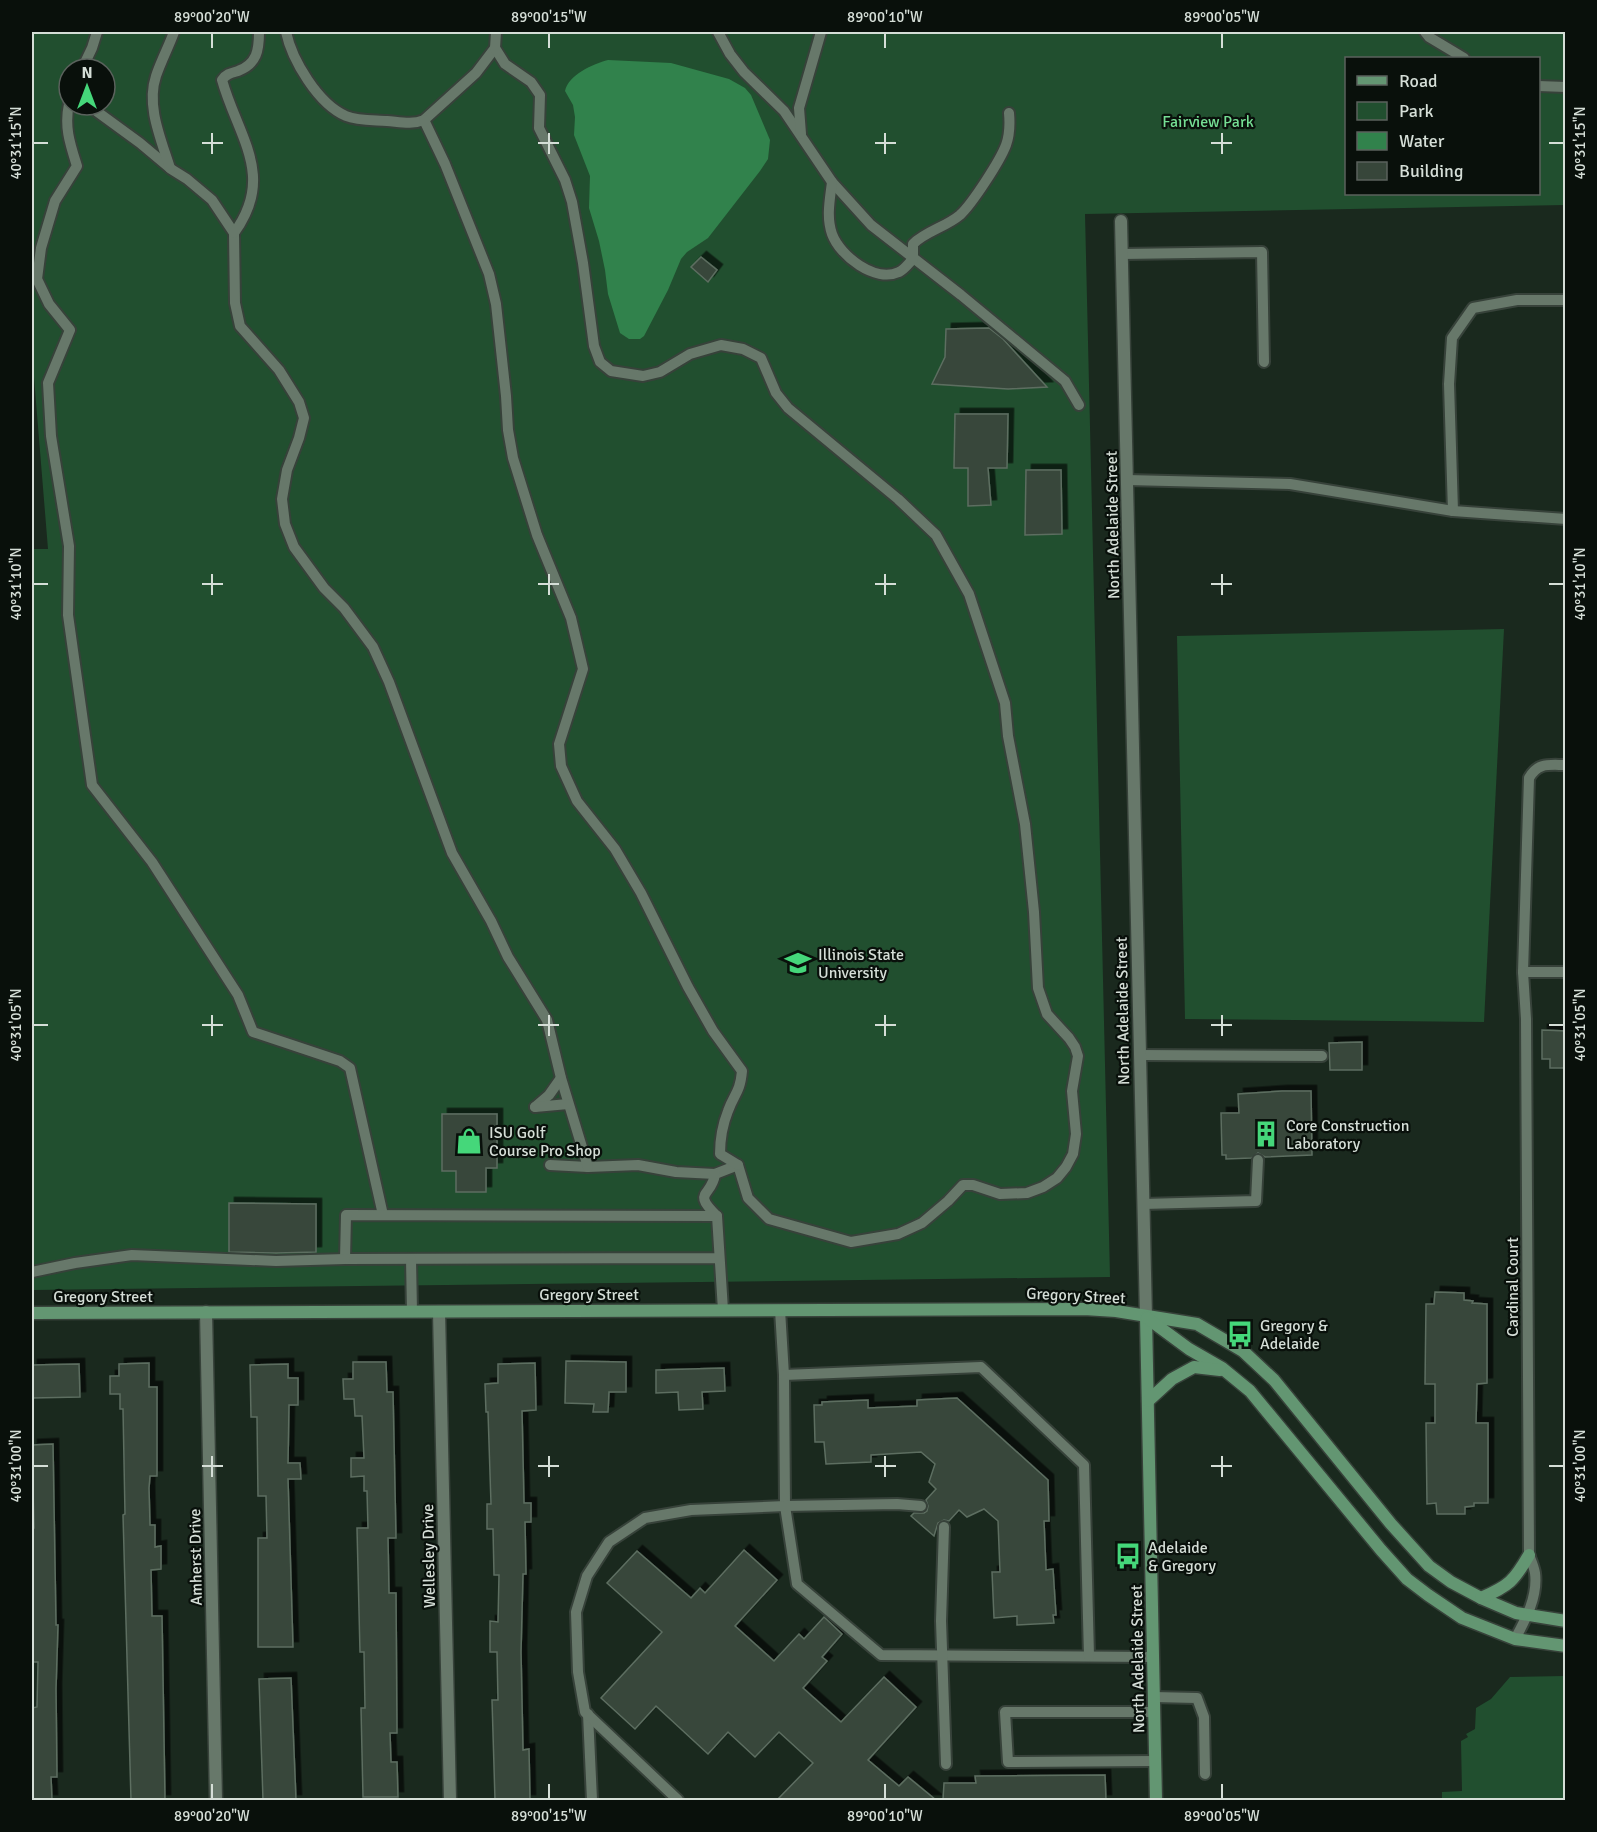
<svg xmlns="http://www.w3.org/2000/svg" width="1597" height="1832" font-family="Signika,sans-serif">
  <defs>
    <filter id="shadow"><feDropShadow dx="5.5" dy="-5.5" stdDeviation="0" flood-color="#0009"/></filter>
  </defs>
  <rect width="100%" height="100%" fill="#1a291e"/>
  <g fill="#214f2f" fill-rule="evenodd">
    <path d="M32 32H1565V205L1085 214 1110 1277 32 1290V549H48L32 353ZM1346 58H1538V194H1346ZM69 69H105V105H69Z"/>
    <polygon points="1504,629 1484,1022 1185,1019 1177,636"/>
    <polygon points="1565,1676 1565,1800 1442,1800 1442,1792 1462,1791 1461,1741 1468,1737 1466,1734 1475,1729 1476,1708 1491,1699 1510,1677"/>
  </g>
  <path fill="#31824c" d="M608 60 671 63 729 79 745 88 751 95 770 140 768 159 760 171 708 238 687 252 681 259 668 290 644 336 640 339H629L620 333 608 294 605 270 599 241 589 208 590 176 574 135 575 117 573 105 565 91C568 75 593 64 608 60Z"/>
  <g fill="#37463a" stroke="#5d6e61" stroke-width="1.5" filter="url(#shadow)">
    <polygon points="701,257 717,270 708,282 691,267"/>
    <polygon points="989,328 1003,339 1047,387 1008,389 932,384 945,357 946,329"/>
    <polygon points="955,414 1008,414 1007,468 988,468 991,505 968,506 968,468 954,468"/>
    <polygon points="1026,470 1061,470 1062,534 1025,535"/>
    <polygon points="1542,1030 1566,1031 1566,1068 1550,1068 1550,1059 1542,1059"/>
    <polygon points="1362,1042 1362,1070 1330,1070 1329,1043"/>
    <polygon points="1282,1091 1311,1091 1312,1155 1265,1157 1258,1153 1251,1158 1226,1159 1226,1155 1222,1155 1221,1113 1239,1113 1238,1094"/>
    <polygon points="442,1114 497,1114 497,1168 486,1168 486,1192 456,1192 456,1171 442,1171"/>
    <polygon points="229,1203 316,1204 316,1252 276,1253 229,1252"/>
    <polygon points="1435,1292 1464,1293 1464,1300 1473,1301 1472,1303 1487,1304 1487,1383 1477,1384 1476,1423 1488,1423 1488,1503 1474,1503 1474,1506 1465,1507 1465,1514 1437,1514 1436,1503 1427,1504 1426,1423 1435,1423 1435,1384 1425,1384 1426,1304 1434,1304"/>
    <polygon points="566,1361 626,1362 626,1392 609,1392 608,1412 593,1412 594,1404 565,1403"/>
    <polygon points="353,1362 386,1362 387,1392 393,1392 396,1538 388,1538 389,1593 396,1593 397,1733 390,1733 391,1762 397,1762 398,1797 363,1797 361,1708 365,1708 364,1652 360,1652 357,1528 368,1528 367,1491 364,1491 364,1476 351,1477 351,1458 364,1458 362,1416 355,1416 354,1399 344,1399 343,1379 353,1379"/>
    <polygon points="149,1363 149,1387 157,1387 157,1476 150,1476 149,1488 150,1525 155,1525 155,1547 161,1546 161,1569 151,1570 152,1616 162,1616 165,1800 131,1800 123,1515 125,1514 123,1409 120,1409 120,1394 110,1394 110,1376 119,1376 119,1364"/>
    <polygon points="535,1363 536,1410 522,1411 524,1503 531,1503 531,1522 525,1522 526,1574 523,1574 521,1652 523,1750 529,1749 530,1800 495,1800 492,1700 498,1700 497,1652 490,1652 490,1621 498,1622 499,1575 494,1575 493,1529 487,1529 487,1504 491,1504 488,1412 486,1412 485,1384 498,1383 498,1364"/>
    <polygon points="79,1364 80,1397 32,1398 32,1365"/>
    <polygon points="288,1364 288,1378 298,1378 298,1405 289,1405 288,1463 300,1463 301,1479 288,1479 293,1647 258,1647 258,1538 267,1538 266,1496 258,1496 257,1417 251,1417 250,1365"/>
    <polygon points="724,1368 725,1391 702,1392 703,1409 679,1410 678,1392 656,1393 656,1370"/>
    <polygon points="957,1398 1048,1480 1049,1521 1044,1521 1046,1570 1053,1569 1056,1615 1053,1615 1054,1623 1017,1625 1017,1616 994,1618 992,1572 1000,1572 998,1521 984,1509 967,1517 959,1510 949,1521 944,1520 938,1523 934,1536 911,1516 914,1513 924,1513 927,1511 928,1506 926,1500 936,1489 929,1482 935,1464 921,1452 871,1455 871,1462 826,1464 824,1442 815,1442 814,1405 822,1405 822,1402 868,1400 868,1408 917,1406 917,1400"/>
    <polygon points="53,1444 56,1625 58,1625 56,1689 57,1777 51,1777 52,1800 32,1800 32,1708 37,1707 38,1662 32,1662 32,1528 34,1528 32,1445"/>
    <polygon points="744,1550 777,1580 735,1626 774,1661 799,1634 804,1639 824,1617 842,1634 822,1657 827,1661 803,1688 841,1722 884,1677 916,1707 868,1760 899,1786 908,1777 936,1800 777,1800 813,1763 779,1732 755,1757 728,1732 708,1754 656,1706 635,1729 601,1698 662,1632 607,1583 637,1551 691,1598 700,1588 705,1593"/>
    <polygon points="291,1678 296,1800 263,1800 259,1679"/>
    <polygon points="1105,1775 1106,1800 943,1800 944,1783 976,1783 975,1776"/>
  </g>
  <g fill="none" stroke-linecap="round" stroke-linejoin="round">
    <g stroke="#37423a" stroke-width="14">
      <g id="lane">
        <path d="M286 32C292 60 318 104 346 116 358 121 374 120 387 121 400 122 412 125 424 120L476 73 495 48"/>
        <polyline points="496,32 495,48 505,64 531,82 540,95 539,128 565,180 572,202 583,263 594,346 600,362 611,371 643,376 660,372 690,354 721,345 743,349 761,358 776,393 788,408 898,499 936,535 969,594 1005,703 1008,736 1025,824 1034,912 1038,988 1047,1014 1069,1038 1075,1047 1078,1056 1072,1091 1076,1134 1073,1154 1066,1167 1057,1178 1043,1187 1027,1193 1000,1194 973,1185 963,1185 948,1201 922,1223 898,1234 851,1242 769,1219 748,1198 738,1165 715,1174 676,1172 638,1165 588,1167 550,1165"/>
        <polyline points="718,32 730,54 744,72 784,111 832,182 871,225 961,295 1065,381 1079,405"/>
        <polyline points="1425,32 1429,37 1464,58"/>
        <polyline points="82,69 92,48 97,32"/>
        <polyline points="1538,86 1566,87"/>
        <path d="M69 104C64 127 70 144 77 166L55 201 41 248 37 279 49 304 70 330 48 383 51 436 69 546 68 615 92 785 152 862 238 995 253 1032 340 1061 350 1068 383 1215"/>
        <polyline points="88,105 140,143 171,169 187,179 212,200 234,233 235,303 240,326 279,370 299,402 304,418 299,438 287,470 282,499 285,524 294,547 324,588 344,608 373,647 389,682 452,853 491,921 508,957 547,1020 561,1078 588,1167"/>
        <path d="M424 120 445 164 489 274 496 304 506 396 508 430 513 458 537 535 571 618 583 669 559 744 561 766 577 801 615 849 641 893 688 987 713 1031 742 1071C740 1093 734 1094 728 1111 722 1126 720 1139 720 1154L738 1165"/>
        <polyline points="801,134 799,108 821,32"/>
        <path d="M170 168C161 139 146 106 156 76 161 61 169 46 174 32"/>
        <path d="M832 182C830 199 826 217 832 234 840 256 875 283 899 272 904 270 909 263 913 259V244C926 231 946 227 960 215 972 204 1000 161 1006 145 1010 134 1010 124 1009 113"/>
        <path d="M234 233C276 176 238 137 222 80 226 74 231 73 238 71 257 64 259 50 259 32"/>
        <polyline points="1122,254 1262,252 1264,362"/>
        <polyline points="1127,480 1290,484 1453,511 1566,519"/>
        <polyline points="1453,511 1449,384 1452,338 1473,308 1517,300 1566,300"/>
        <path d="M1523 972 1529 778C1538 762 1549 765 1566 765"/>
        <polyline points="1140,1055 1322,1056"/>
        <polyline points="535,1107 549,1095 561,1078"/>
        <polyline points="535,1107 568,1104"/>
        <path d="M715 1174C712 1197 691 1191 717 1216"/>
        <polyline points="1143,1204 1256,1201 1258,1160"/>
        <polyline points="719,1258 345,1259 346,1215 717,1216 723,1310"/>
        <polyline points="411,1259 412,1312"/>
        <polyline points="32,1272 75,1263 132,1255 276,1261 345,1259"/>
        <polyline points="780,1310 784,1375 785,1506 797,1584 881,1655 1153,1657"/>
        <polyline points="784,1375 981,1367 1084,1465 1089,1656"/>
        <polyline points="944,1527 941,1621 946,1764"/>
        <path d="M1515 1639C1526 1619 1538 1596 1535 1573 1534 1567 1531 1560 1529 1555L1526 1019 1523 972H1566"/>
        <polyline points="1153,1697 1197,1698 1204,1717 1205,1774"/>
        <polyline points="1153,1712 1005,1712 1008,1762 1155,1761"/>
        <polyline points="588,1714 592,1800"/>
        <polyline points="678,1800 585,1712 578,1672 576,1612 587,1576 609,1542 645,1518 691,1510 785,1506 897,1504 921,1506"/>
      </g>
    </g>
    <g stroke="#37423a" stroke-width="15">
      <g id="street">
        <polyline points="1121,221 1146,1317"/>
        <polyline points="206,1312 216,1800"/>
        <polyline points="439,1312 450,1800"/>
      </g>
    </g>
    <g stroke="#37423a" stroke-width="15">
      <g id="secondary">
        <polyline points="32,1313 1084,1309 1116,1311 1197,1324 1243,1351 1274,1380 1391,1524 1429,1566 1451,1582 1481,1598 1516,1613 1566,1621"/>
        <polyline points="1146,1317 1156,1800"/>
        <polyline points="1147,1318 1189,1349 1222,1368 1250,1391 1381,1550 1407,1579 1428,1595 1462,1618 1515,1639 1566,1646"/>
        <polyline points="1148,1401 1172,1379 1194,1367 1220,1370"/>
        <path d="M1481 1598C1509 1586 1514 1581 1529 1555"/>
      </g>
    </g>
    <use href="#lane" stroke="#67786a" stroke-width="10"/>
    <use href="#street" stroke="#67786a" stroke-width="12"/>
    <use href="#secondary" stroke="#639672" stroke-width="12"/>
  </g>
  <path fill="none" stroke="#d5ded7" stroke-width="2" d="M212 33V48M549 33V48M885 33V48M1222 33V48M212 133V154M549 133V154M885 133V154M1222 133V154M33 143H48M202 143H223M538 143H559M875 143H896M1211 143H1232M1549 143H1564M212 574V595M549 574V595M885 574V595M1222 574V595M33 584H48M202 584H223M538 584H559M875 584H896M1211 584H1232M1549 584H1564M212 1015V1036M549 1015V1036M885 1015V1036M1222 1015V1036M33 1025H48M202 1025H223M538 1025H559M875 1025H896M1211 1025H1232M1549 1025H1564M212 1456V1477M549 1456V1477M885 1456V1477M1222 1456V1477M33 1466H48M202 1466H223M538 1466H559M875 1466H896M1211 1466H1232M1549 1466H1564M212 1784V1799M549 1784V1799M885 1784V1799M1222 1784V1799"/>
  <defs>
    <g id="university-bare" transform="scale(2.07)"><path d="M0-5L7-2L0 1L-7-2ZM-4 1L0 2.5L4 1V4Q0 6-4 4Z" fill="#45d77a" stroke="#09100b" stroke-width="2.5" paint-order="stroke"/></g>
    <g id="building-bare" transform="scale(2.07)"><path d="M-4-6H4V6H1V3H-1V6H-4ZM-2.5-4.3h1.7v1.8h-1.7ZM.8-4.3h1.7v1.8H.8ZM-2.5-1h1.7V.8h-1.7ZM.8-1h1.7V.8H.8Z" fill="#45d77a" stroke="#09100b" stroke-width="2.5" paint-order="stroke"/></g>
    <g id="shop-bare" transform="scale(2.07)"><path d="M-5-2.5h2.3a2.7 3.5 0 0 1 5.4 0H5L5.5 6h-11ZM-1.5-2.5h3a1.5 2.3 0 0 0-3 0Z" fill="#45d77a" stroke="#09100b" stroke-width="2.5" paint-order="stroke"/></g>
    <g id="bus-bare" transform="scale(2.07)"><path d="M-5-6H5V4H4V6H2V4H-2V6H-4V4H-5ZM-3.5-4V0h7V-4ZM-3.5 1.2v1.5H-2V1.2ZM2 1.2v1.5H3.5V1.2Z" fill="#45d77a" stroke="#09100b" stroke-width="2.5" paint-order="stroke"/></g>
  </defs>
  <g fill-rule="evenodd">
    <use href="#university-bare" x="798" y="963"/>
    <use href="#building-bare" x="1266" y="1134"/>
    <use href="#shop-bare" x="469" y="1141"/>
    <use href="#bus-bare" x="1240" y="1334"/>
    <use href="#bus-bare" x="1128" y="1556"/>
  </g>
  <g text-anchor="middle" stroke-width="4.5" stroke-linejoin="round" paint-order="stroke">
    <g font-size="16" fill="#75de94" stroke="#09100b">
      <text x="1208" y="127">Fairview Park</text>
    </g>
    <g font-size="16" fill="#d5ded7" stroke="#09100b">
      <text transform="translate(1112 525) rotate(-91)" y="6">North Adelaide Street</text>
      <text transform="translate(1122 1011) rotate(-91)" y="6">North Adelaide Street</text>
      <text transform="translate(1512 1287) rotate(-90)" y="6">Cardinal Court</text>
      <text x="589" y="1300">Gregory Street</text>
      <text transform="translate(1076 1295) rotate(3)" y="6">Gregory Street</text>
      <text x="103" y="1302">Gregory Street</text>
      <text transform="translate(428 1556) rotate(-91)" y="6">Wellesley Drive</text>
      <text transform="translate(195 1557) rotate(-91)" y="6">Amherst Drive</text>
      <text transform="translate(1137 1659) rotate(-91)" y="6">North Adelaide Street</text>
    </g>
    <g font-size="16" fill="#d5ded7" stroke="#09100b" text-anchor="start">
      <text x="818" y="960">Illinois State<tspan x="818" dy="18">University</tspan></text>
      <text x="1286" y="1131">Core Construction<tspan x="1286" dy="18">Laboratory</tspan></text>
      <text x="489" y="1138">ISU Golf<tspan x="489" dy="18">Course Pro Shop</tspan></text>
      <text x="1260" y="1331">Gregory &amp;<tspan x="1260" dy="18">Adelaide</tspan></text>
      <text x="1148" y="1553">Adelaide<tspan x="1148" dy="18">&amp; Gregory</tspan></text>
    </g>
  </g>
  <rect width="1597" height="1832" fill="none" stroke="#09100b" stroke-width="66"/>
  <rect x="1345" y="57" width="195" height="138" fill="#09100b" stroke="#5b625d" stroke-width="1.5"/>
  <rect x="1357" y="76" width="30" height="9" fill="#639672" stroke="#5b625d" stroke-width="1.5"/>
  <text x="1399" y="87" font-size="18" fill="#d5ded7">Road</text>
  <rect x="1357" y="102" width="30" height="18" fill="#214f2f" stroke="#5b625d" stroke-width="1.5"/>
  <text x="1399" y="117" font-size="18" fill="#d5ded7">Park</text>
  <rect x="1357" y="132" width="30" height="18" fill="#31824c" stroke="#5b625d" stroke-width="1.5"/>
  <text x="1399" y="147" font-size="18" fill="#d5ded7">Water</text>
  <rect x="1357" y="162" width="30" height="18" fill="#37463a" stroke="#5b625d" stroke-width="1.5"/>
  <text x="1399" y="177" font-size="18" fill="#d5ded7">Building</text>
  <g transform="translate(87 87)"><circle r="28" fill="#09100b" stroke="#5b625d" stroke-width="1.5"/>
  <path d="M0-4.5L10 22L0 15L-10 22Z" fill="#45d77a"/>
  <text y="-9" font-size="16" font-weight="bold" text-anchor="middle" fill="#d5ded7">N</text>
  </g>
  <rect x="33" y="33" width="1531" height="1766" fill="none" stroke="#d5ded7" stroke-width="2"/>
  <g font-size="15" text-anchor="middle" fill="#d5ded7">
    <text x="212" y="22">89°00'20"W</text>
    <text x="549" y="22">89°00'15"W</text>
    <text x="885" y="22">89°00'10"W</text>
    <text x="1222" y="22">89°00'05"W</text>
    <text transform="translate(16 143) rotate(-90)" y="5">40°31'15"N</text>
    <text transform="translate(1580 143) rotate(-90)" y="5">40°31'15"N</text>
    <text transform="translate(16 584) rotate(-90)" y="5">40°31'10"N</text>
    <text transform="translate(1580 584) rotate(-90)" y="5">40°31'10"N</text>
    <text transform="translate(16 1025) rotate(-90)" y="5">40°31'05"N</text>
    <text transform="translate(1580 1025) rotate(-90)" y="5">40°31'05"N</text>
    <text transform="translate(16 1466) rotate(-90)" y="5">40°31'00"N</text>
    <text transform="translate(1580 1466) rotate(-90)" y="5">40°31'00"N</text>
    <text x="212" y="1821">89°00'20"W</text>
    <text x="549" y="1821">89°00'15"W</text>
    <text x="885" y="1821">89°00'10"W</text>
    <text x="1222" y="1821">89°00'05"W</text>
  </g>
</svg>
